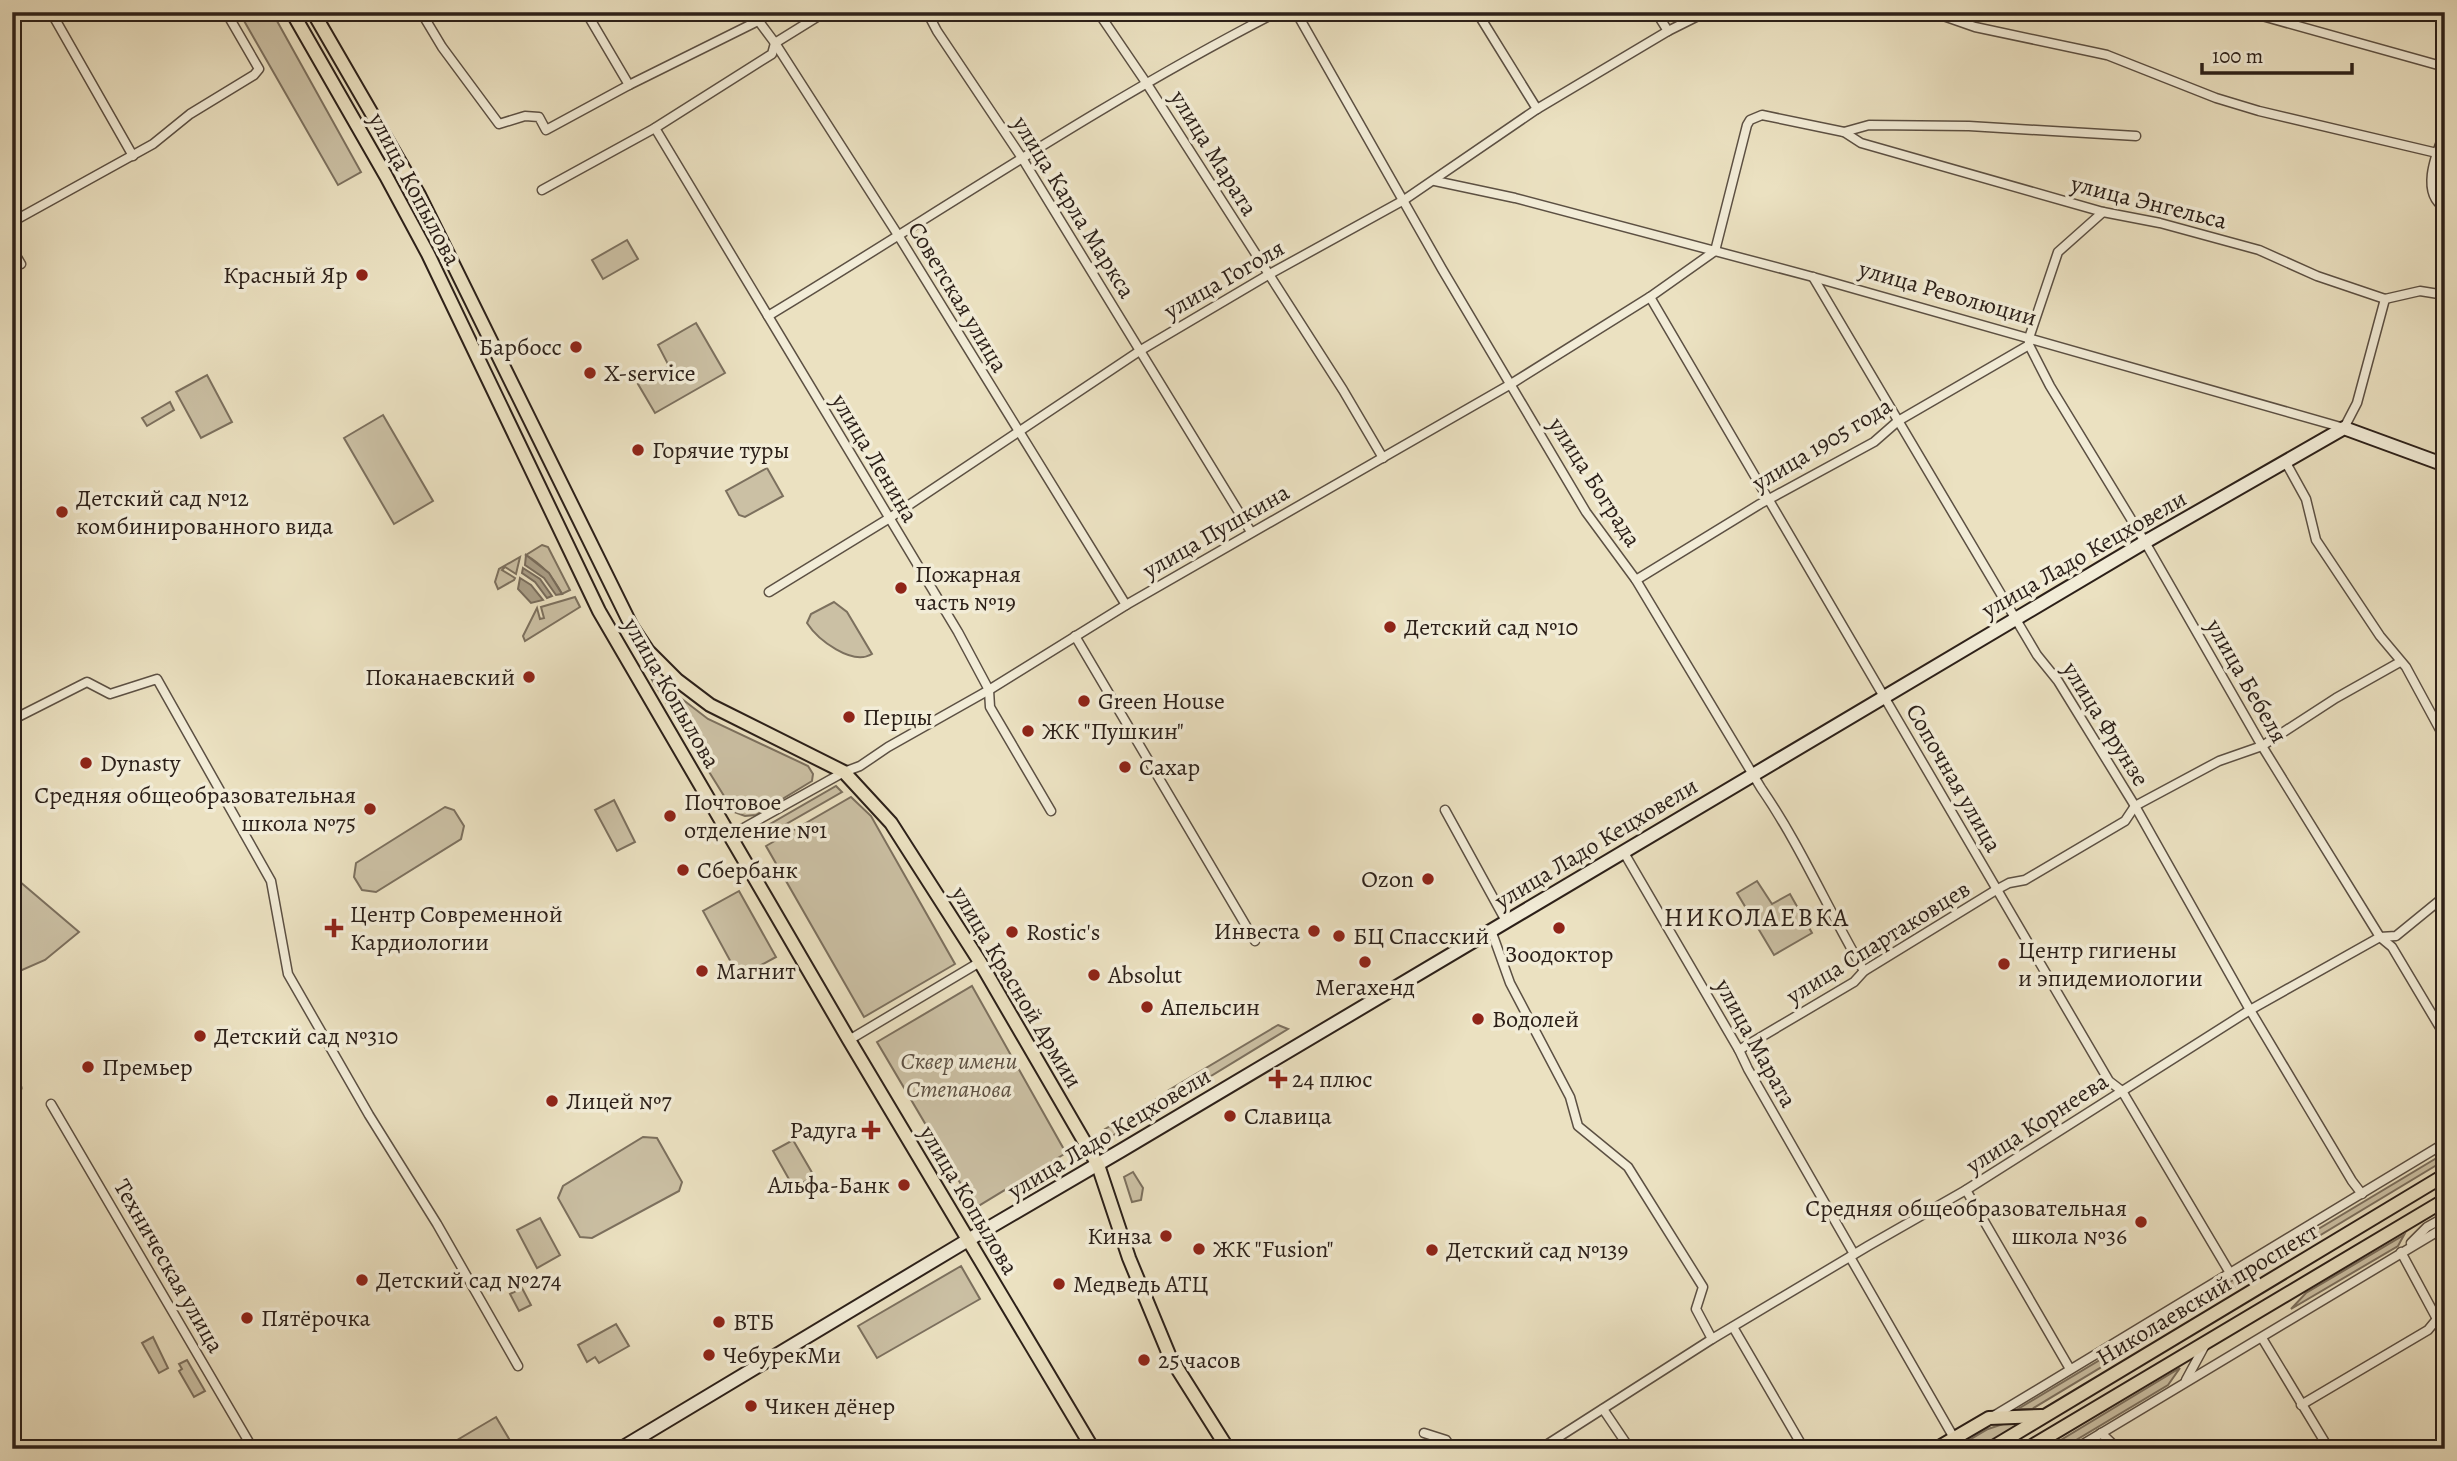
<svg xmlns="http://www.w3.org/2000/svg" width="2457" height="1461" font-family="Alegreya,serif">
  <rect width="100%" height="100%" fill="#ebe1c1"/>
  <filter id="stains"><feTurbulence type="fractalNoise" baseFrequency=".00286" numOctaves="4"/><feColorMatrix values="0 0 0 0 .2 0 0 0 0 .09 0 0 0 0 .02 0 0 0 .5 -.17"/></filter>
  <radialGradient id="worn" r=".72"><stop offset=".6" stop-color="#630" stop-opacity="0"/><stop offset="1" stop-color="#630" stop-opacity=".3"/></radialGradient>
  <g fill="#cbc0a4" stroke="#7c705e" stroke-width="2">
    <polygon points="239,12 272,12 361,172 338,185"/>
    <polygon points="627,240 638,259 603,279 592,260"/>
    <polygon points="696,323 725,373 655,413 638,384 669,366 658,345"/>
    <polygon points="207,375 232,422 201,438 176,392"/>
    <polygon points="170,402 174,410 147,426 142,418"/>
    <polygon points="383,415 433,501 394,524 344,438"/>
    <polygon points="767,468 783,496 745,517 739,515 726,491"/>
    <path d="M542 545 548 547 570 590 562 594C553 577 543 565 526 555Z"/>
    <polygon points="520,557 516,574 505,567 502,570 515,578 514,580 498,589 495,582 499,569"/>
    <polygon points="575,597 580,607 525,641 523,636 537,608 540,619 544,618 541,607"/>
    <path d="M834 602 847 612 872 654C852 666 818 640 807 623L811 614Z"/>
    <polygon points="656,679 708,719 808,766 813,774 812,781 756,815 745,816 734,812 652,680"/>
    <polygon points="836,786 842,792 760,839 756,832"/>
    <polygon points="851,797 871,816 955,964 864,1017 766,846"/>
    <polygon points="614,800 635,842 617,851 595,810"/>
    <polygon points="445,807 454,810 464,826 461,839 376,892 362,890 354,877 356,863"/>
    <polygon points="12,875 79,932 45,960 13,974"/>
    <polygon points="1757,881 1772,904 1790,894 1812,933 1774,955 1737,893"/>
    <polygon points="739,891 776,957 739,977 703,911"/>
    <polygon points="972,986 1066,1153 975,1208 877,1042"/>
    <polygon points="1278,1025 1288,1029 1175,1098 1169,1090"/>
    <polygon points="1160,1097 1165,1106 1110,1137 1105,1129"/>
    <polygon points="643,1137 657,1138 682,1182 679,1191 592,1238 580,1237 558,1198 563,1186"/>
    <polygon points="793,1140 814,1176 794,1188 773,1151"/>
    <polygon points="2445,1153 2445,1160 2032,1409 2018,1409"/>
    <polygon points="1133,1172 1143,1188 1141,1200 1132,1202 1124,1177"/>
    <polygon points="540,1218 560,1255 537,1268 517,1230"/>
    <polygon points="2404,1235 2398,1246 2291,1309 2306,1293"/>
    <polygon points="961,1266 980,1299 877,1358 858,1326"/>
    <polygon points="522,1288 531,1305 519,1311 510,1294"/>
    <polygon points="616,1324 629,1346 599,1363 595,1357 587,1362 578,1345"/>
    <polygon points="153,1337 168,1368 159,1373 142,1343"/>
    <polygon points="187,1360 205,1391 194,1397 179,1371 182,1369 179,1364"/>
    <polygon points="2180,1368 2168,1385 2061,1449 2046,1449"/>
    <polygon points="496,1417 515,1449 442,1449"/>
    <polygon points="2006,1423 2020,1424 1978,1449 1954,1449 1988,1429"/>
  </g>
  <g fill="#aa9f88" stroke="#786c5c" stroke-width="2">
    <polygon points="526,555 549,573 562,594 556,595 544,578 525,565"/>
    <polygon points="523,568 540,579 552,596 547,598 535,582 522,573"/>
    <polygon points="520,578 531,585 543,600 531,603 518,589"/>
  </g>
  <g fill="none" stroke-linecap="round" stroke-linejoin="round">
    <g stroke="#5c5043" stroke-width="11">
      <g id="minor">
        <polyline points="51,12 133,156"/>
        <polyline points="421,12 442,47 499,124 525,116 539,117 546,130 629,85 758,21"/>
        <polyline points="586,12 629,85"/>
        <polyline points="752,12 775,43 898,235 1126,605"/>
        <polyline points="927,12 937,31 1022,158 1251,532"/>
        <polyline points="1098,12 1147,84 1343,390 1383,458"/>
        <path d="M1296 12 1442 269 1586 512 1636 580 1761 788C1801 846 1828 910 1864 971"/>
        <polyline points="1477,12 1537,109"/>
        <polyline points="1656,12 1668,31"/>
        <polyline points="1932,12 1975,27 2107,55 2216,98 2259,111 2437,153"/>
        <polyline points="2248,12 2445,67"/>
        <polyline points="655,128 958,632 989,690 990,707 1051,811"/>
        <path d="M2445 131C2437 152 2419 193 2445 208"/>
        <polyline points="1844,132 1869,125 1969,126 2136,136"/>
        <polyline points="1435,181 1515,198 1813,277 2344,428 2357,403 2385,299"/>
        <polyline points="542,190 655,128 772,54 775,43 825,12"/>
        <polyline points="2103,212 2058,252 2029,338 2029,345 2050,386 2145,542 2262,746 2380,937 2392,947 2445,1036"/>
        <polyline points="12,222 153,144 190,114 254,75 259,69 226,12"/>
        <polyline points="12,249 21,264"/>
        <polyline points="1813,277 2037,655 2058,681 2135,806 2250,1010 2352,1181 2362,1194"/>
        <polyline points="1650,297 2109,1081 2122,1091 2230,1273"/>
        <path d="M768 316C937 214 1101 102 1277 12"/>
        <polyline points="2285,461 2306,499 2316,540 2380,636 2406,667 2445,739"/>
        <polyline points="1636,580 1760,504 1874,442 1898,421 2029,345"/>
        <polyline points="769,592 888,519 1141,350 1268,275 1404,200 1537,109 1668,31 1706,12"/>
        <polyline points="1075,636 1255,941"/>
        <polyline points="12,720 87,682 110,694 157,679 271,881 288,974 369,1115 437,1224 518,1366"/>
        <polyline points="1445,810 1506,921"/>
        <polyline points="731,835 844,772 860,766 888,747 989,690 1126,605 1511,384 1650,297 1715,251 1747,125 1750,120 1762,115 1844,132 1861,143 2103,212 2160,223 2259,250 2317,276 2385,299 2420,291 2445,295"/>
        <polyline points="1623,851 1739,1050 1748,1069 1854,1254 1850,1257 1954,1438"/>
        <polyline points="1491,930 1510,983 1570,1097 1578,1126 1628,1167 1703,1287 1696,1309 1712,1339"/>
        <polyline points="849,1040 980,962"/>
        <polyline points="1739,1050 1854,982 1864,971 1996,890 2009,883 2025,880 2125,821 2135,806 2219,761 2262,746 2336,698 2400,662"/>
        <polyline points="12,1082 17,1088"/>
        <polyline points="51,1104 253,1449"/>
        <polyline points="1966,1190 2070,1369"/>
        <polyline points="2411,1243 2427,1227 2445,1217"/>
        <polyline points="2401,1252 2437,1319"/>
        <polyline points="1733,1327 1804,1449"/>
        <polyline points="2262,1338 2329,1449"/>
        <polyline points="2186,1380 2205,1345"/>
        <polyline points="2301,1405 2428,1330 2437,1319 2445,1317"/>
        <polyline points="1603,1409 1630,1449"/>
        <polyline points="1992,1417 2445,1143"/>
        <polyline points="1424,1433 1446,1440 1452,1449"/>
        <polyline points="2101,1433 2118,1449"/>
        <polyline points="1540,1449 1712,1339 1868,1246 1966,1190 2250,1010 2380,937 2396,936 2445,896"/>
        <polyline points="2075,1449 2445,1227"/>
      </g>
    </g>
    <g stroke="#2c2019" stroke-width="16">
      <polyline id="secondary" points="620,1449 968,1240 1122,1150 2145,542 2344,428 2445,465"/>
    </g>
    <g stroke="#2c2019" stroke-width="16">
      <g id="primary">
        <polyline points="292,12 386,176 428,254 599,611 849,1040 1093,1449"/>
        <polyline points="313,12 419,195 632,627 648,651 677,680 710,705 844,772 891,823 980,962 1098,1165 1129,1258 1170,1357 1228,1449"/>
        <polyline points="1936,1449 1989,1418 2042,1416"/>
        <polyline points="1990,1449 2445,1175"/>
        <polyline points="2027,1449 2445,1200"/>
      </g>
    </g>
    <use href="#minor" stroke="#f2ecd7" stroke-width="8"/>
    <use href="#secondary" stroke="#f2ecd7" stroke-width="12"/>
    <use href="#primary" stroke="#ebe1c1" stroke-width="12"/>
  </g>
  <g fill="#8f2418" stroke="#f2ecd7" stroke-width="2.5">
    <circle cx="362" cy="275" r="7"/>
    <circle cx="576" cy="347" r="7"/>
    <circle cx="590" cy="373" r="7"/>
    <circle cx="638" cy="450" r="7"/>
    <circle cx="62" cy="512" r="7"/>
    <circle cx="901" cy="588" r="7"/>
    <circle cx="1390" cy="627" r="7"/>
    <circle cx="529" cy="677" r="7"/>
    <circle cx="1084" cy="701" r="7"/>
    <circle cx="849" cy="717" r="7"/>
    <circle cx="1028" cy="731" r="7"/>
    <circle cx="86" cy="763" r="7"/>
    <circle cx="1125" cy="767" r="7"/>
    <circle cx="370" cy="809" r="7"/>
    <circle cx="670" cy="816" r="7"/>
    <circle cx="683" cy="870" r="7"/>
    <circle cx="1428" cy="879" r="7"/>
    <path d="M330.5 917.5h7v7h7v7h-7v7h-7v-7h-7v-7h7z"/>
    <circle cx="1559" cy="928" r="7"/>
    <circle cx="1314" cy="931" r="7"/>
    <circle cx="1012" cy="932" r="7"/>
    <circle cx="1339" cy="936" r="7"/>
    <circle cx="1365" cy="962" r="7"/>
    <circle cx="2004" cy="964" r="7"/>
    <circle cx="702" cy="971" r="7"/>
    <circle cx="1094" cy="975" r="7"/>
    <circle cx="1147" cy="1007" r="7"/>
    <circle cx="1478" cy="1019" r="7"/>
    <circle cx="200" cy="1036" r="7"/>
    <circle cx="88" cy="1067" r="7"/>
    <path d="M1274.5 1068.5h7v7h7v7h-7v7h-7v-7h-7v-7h7z"/>
    <circle cx="552" cy="1101" r="7"/>
    <circle cx="1230" cy="1116" r="7"/>
    <path d="M867.5 1119.5h7v7h7v7h-7v7h-7v-7h-7v-7h7z"/>
    <circle cx="904" cy="1185" r="7"/>
    <circle cx="2141" cy="1222" r="7"/>
    <circle cx="1166" cy="1236" r="7"/>
    <circle cx="1199" cy="1249" r="7"/>
    <circle cx="1432" cy="1250" r="7"/>
    <circle cx="362" cy="1280" r="7"/>
    <circle cx="1059" cy="1284" r="7"/>
    <circle cx="247" cy="1318" r="7"/>
    <circle cx="719" cy="1322" r="7"/>
    <circle cx="709" cy="1355" r="7"/>
    <circle cx="1144" cy="1360" r="7"/>
    <circle cx="751" cy="1406" r="7"/>
  </g>
  <g text-anchor="middle" stroke-width="7" stroke-linejoin="round" paint-order="stroke">
    <g font-size="24" fill="#2c2019" stroke="#f2ecd7">
      <text transform="translate(1214 153) rotate(58)" y="8">улица Марата</text>
      <text transform="translate(415 189) rotate(62)" y="8">улица Копылова</text>
      <text transform="translate(2149 202) rotate(14)" y="8">улица Энгельса</text>
      <text transform="translate(1074 207) rotate(58)" y="8">улица Карла Маркса</text>
      <text transform="translate(1224 279) rotate(-30)" y="8">улица Гоголя</text>
      <text transform="translate(1948 293) rotate(16)" y="8">улица Революции</text>
      <text transform="translate(958 297) rotate(59)" y="8">Советская улица</text>
      <text transform="translate(1822 444) rotate(-31)" y="8">улица 1905 года</text>
      <text transform="translate(875 458) rotate(59)" y="8">улица Ленина</text>
      <text transform="translate(1595 482) rotate(57)" y="8">улица Бограда</text>
      <text transform="translate(1216 531) rotate(-30)" y="8">улица Пушкина</text>
      <text transform="translate(2084 554) rotate(-30)" y="8">улица Ладо Кецховели</text>
      <text transform="translate(2247 681) rotate(60)" y="8">улица Бебеля</text>
      <text transform="translate(672 693) rotate(60)" y="8">улица Копылова</text>
      <text transform="translate(2106 724) rotate(58)" y="8">улица Фрунзе</text>
      <text transform="translate(1954 778) rotate(60)" y="8">Сопочная улица</text>
      <text transform="translate(1596 843) rotate(-31)" y="8">улица Ладо Кецховели</text>
      <text transform="translate(1878 942) rotate(-32)" y="8">улица Спартаковцев</text>
      <text transform="translate(1017 987) rotate(59)" y="8">улица Красной Армии</text>
      <text transform="translate(1756 1043) rotate(61)" y="8">улица Марата</text>
      <text transform="translate(2037 1123) rotate(-33)" y="8">улица Корнеева</text>
      <text transform="translate(1109 1133) rotate(-31)" y="8">улица Ладо Кецховели</text>
      <text transform="translate(969 1200) rotate(59)" y="8">улица Копылова</text>
      <text transform="translate(169 1266) rotate(60)" y="8">Техническая улица</text>
      <text transform="translate(2207 1294) rotate(-31)" y="8">Николаевский проспект</text>
    </g>
    <g font-size="24" fill="#2c2019" stroke="#f2ecd7" text-anchor="start">
      <text x="348" y="283" text-anchor="end">Красный Яр</text>
      <text x="562" y="355" text-anchor="end">Барбосс</text>
      <text x="604" y="381">X-service</text>
      <text x="652" y="458">Горячие туры</text>
      <text x="76" y="506">Детский сад №12<tspan x="76" dy="28">комбинированного вида</tspan></text>
      <text x="915" y="582">Пожарная<tspan x="915" dy="28">часть №19</tspan></text>
      <text x="1404" y="635">Детский сад №10</text>
      <text x="515" y="685" text-anchor="end">Поканаевский</text>
      <text x="1098" y="709">Green House</text>
      <text x="863" y="725">Перцы</text>
      <text x="1042" y="739">ЖК "Пушкин"</text>
      <text x="100" y="771">Dynasty</text>
      <text x="1139" y="775">Сахар</text>
      <text x="356" y="803" text-anchor="end">Средняя общеобразовательная<tspan x="356" dy="28">школа №75</tspan></text>
      <text x="684" y="810">Почтовое<tspan x="684" dy="28">отделение №1</tspan></text>
      <text x="697" y="878">Сбербанк</text>
      <text x="1414" y="887" text-anchor="end">Ozon</text>
      <text x="350" y="922">Центр Современной<tspan x="350" dy="28">Кардиологии</tspan></text>
      <text x="1300" y="939" text-anchor="end">Инвеста</text>
      <text x="1026" y="940">Rostic's</text>
      <text x="1353" y="944">БЦ Спасский</text>
      <text x="2018" y="958">Центр гигиены<tspan x="2018" dy="28">и эпидемиологии</tspan></text>
      <text x="1559" y="962" text-anchor="middle">Зоодоктор</text>
      <text x="716" y="979">Магнит</text>
      <text x="1108" y="983">Absolut</text>
      <text x="1365" y="995" text-anchor="middle">Мегахенд</text>
      <text x="1161" y="1015">Апельсин</text>
      <text x="1492" y="1027">Водолей</text>
      <text x="214" y="1044">Детский сад №310</text>
      <text x="102" y="1075">Премьер</text>
      <text x="1292" y="1087">24 плюс</text>
      <text x="566" y="1109">Лицей №7</text>
      <text x="1244" y="1124">Славица</text>
      <text x="857" y="1138" text-anchor="end">Радуга</text>
      <text x="890" y="1193" text-anchor="end">Альфа-Банк</text>
      <text x="2127" y="1216" text-anchor="end">Средняя общеобразовательная<tspan x="2127" dy="28">школа №36</tspan></text>
      <text x="1152" y="1244" text-anchor="end">Кинза</text>
      <text x="1213" y="1257">ЖК "Fusion"</text>
      <text x="1446" y="1258">Детский сад №139</text>
      <text x="376" y="1288">Детский сад №274</text>
      <text x="1073" y="1292">Медведь АТЦ</text>
      <text x="261" y="1326">Пятёрочка</text>
      <text x="733" y="1330">ВТБ</text>
      <text x="723" y="1363">ЧебурекМи</text>
      <text x="1158" y="1368">25 часов</text>
      <text x="765" y="1414">Чикен дёнер</text>
    </g>
    <g font-size="24" font-style="italic" fill="#5c5043" stroke="#f2ecd7">
      <text x="959" y="1069">Сквер имени<tspan x="959" dy="28">Степанова</tspan></text>
    </g>
    <g font-size="26" letter-spacing="2" fill="#2c2019" stroke="#f2ecd7">
      <text x="1757" y="926">НИКОЛАЕВКА</text>
    </g>
  </g>
  <rect width="2457" height="1461" fill="none" stroke="#ebe1c1" stroke-width="42"/>
  <rect x="14" y="14" width="2429" height="1433" fill="none" stroke="#2c2019" stroke-width="3.5"/>
  <rect x="21" y="21" width="2415" height="1419" fill="none" stroke="#2c2019" stroke-width="2"/>
  <path d="M2202 63v10h150v-10" fill="none" stroke="#2c2019" stroke-width="3.5"/>
  <text x="2212" y="63" font-size="21" fill="#2c2019" stroke="#f2ecd7" stroke-width="5" paint-order="stroke">100 m</text>
  <rect width="100%" height="100%" filter="url(#stains)"/>
  <rect width="100%" height="100%" fill="url(#worn)"/>
</svg>
